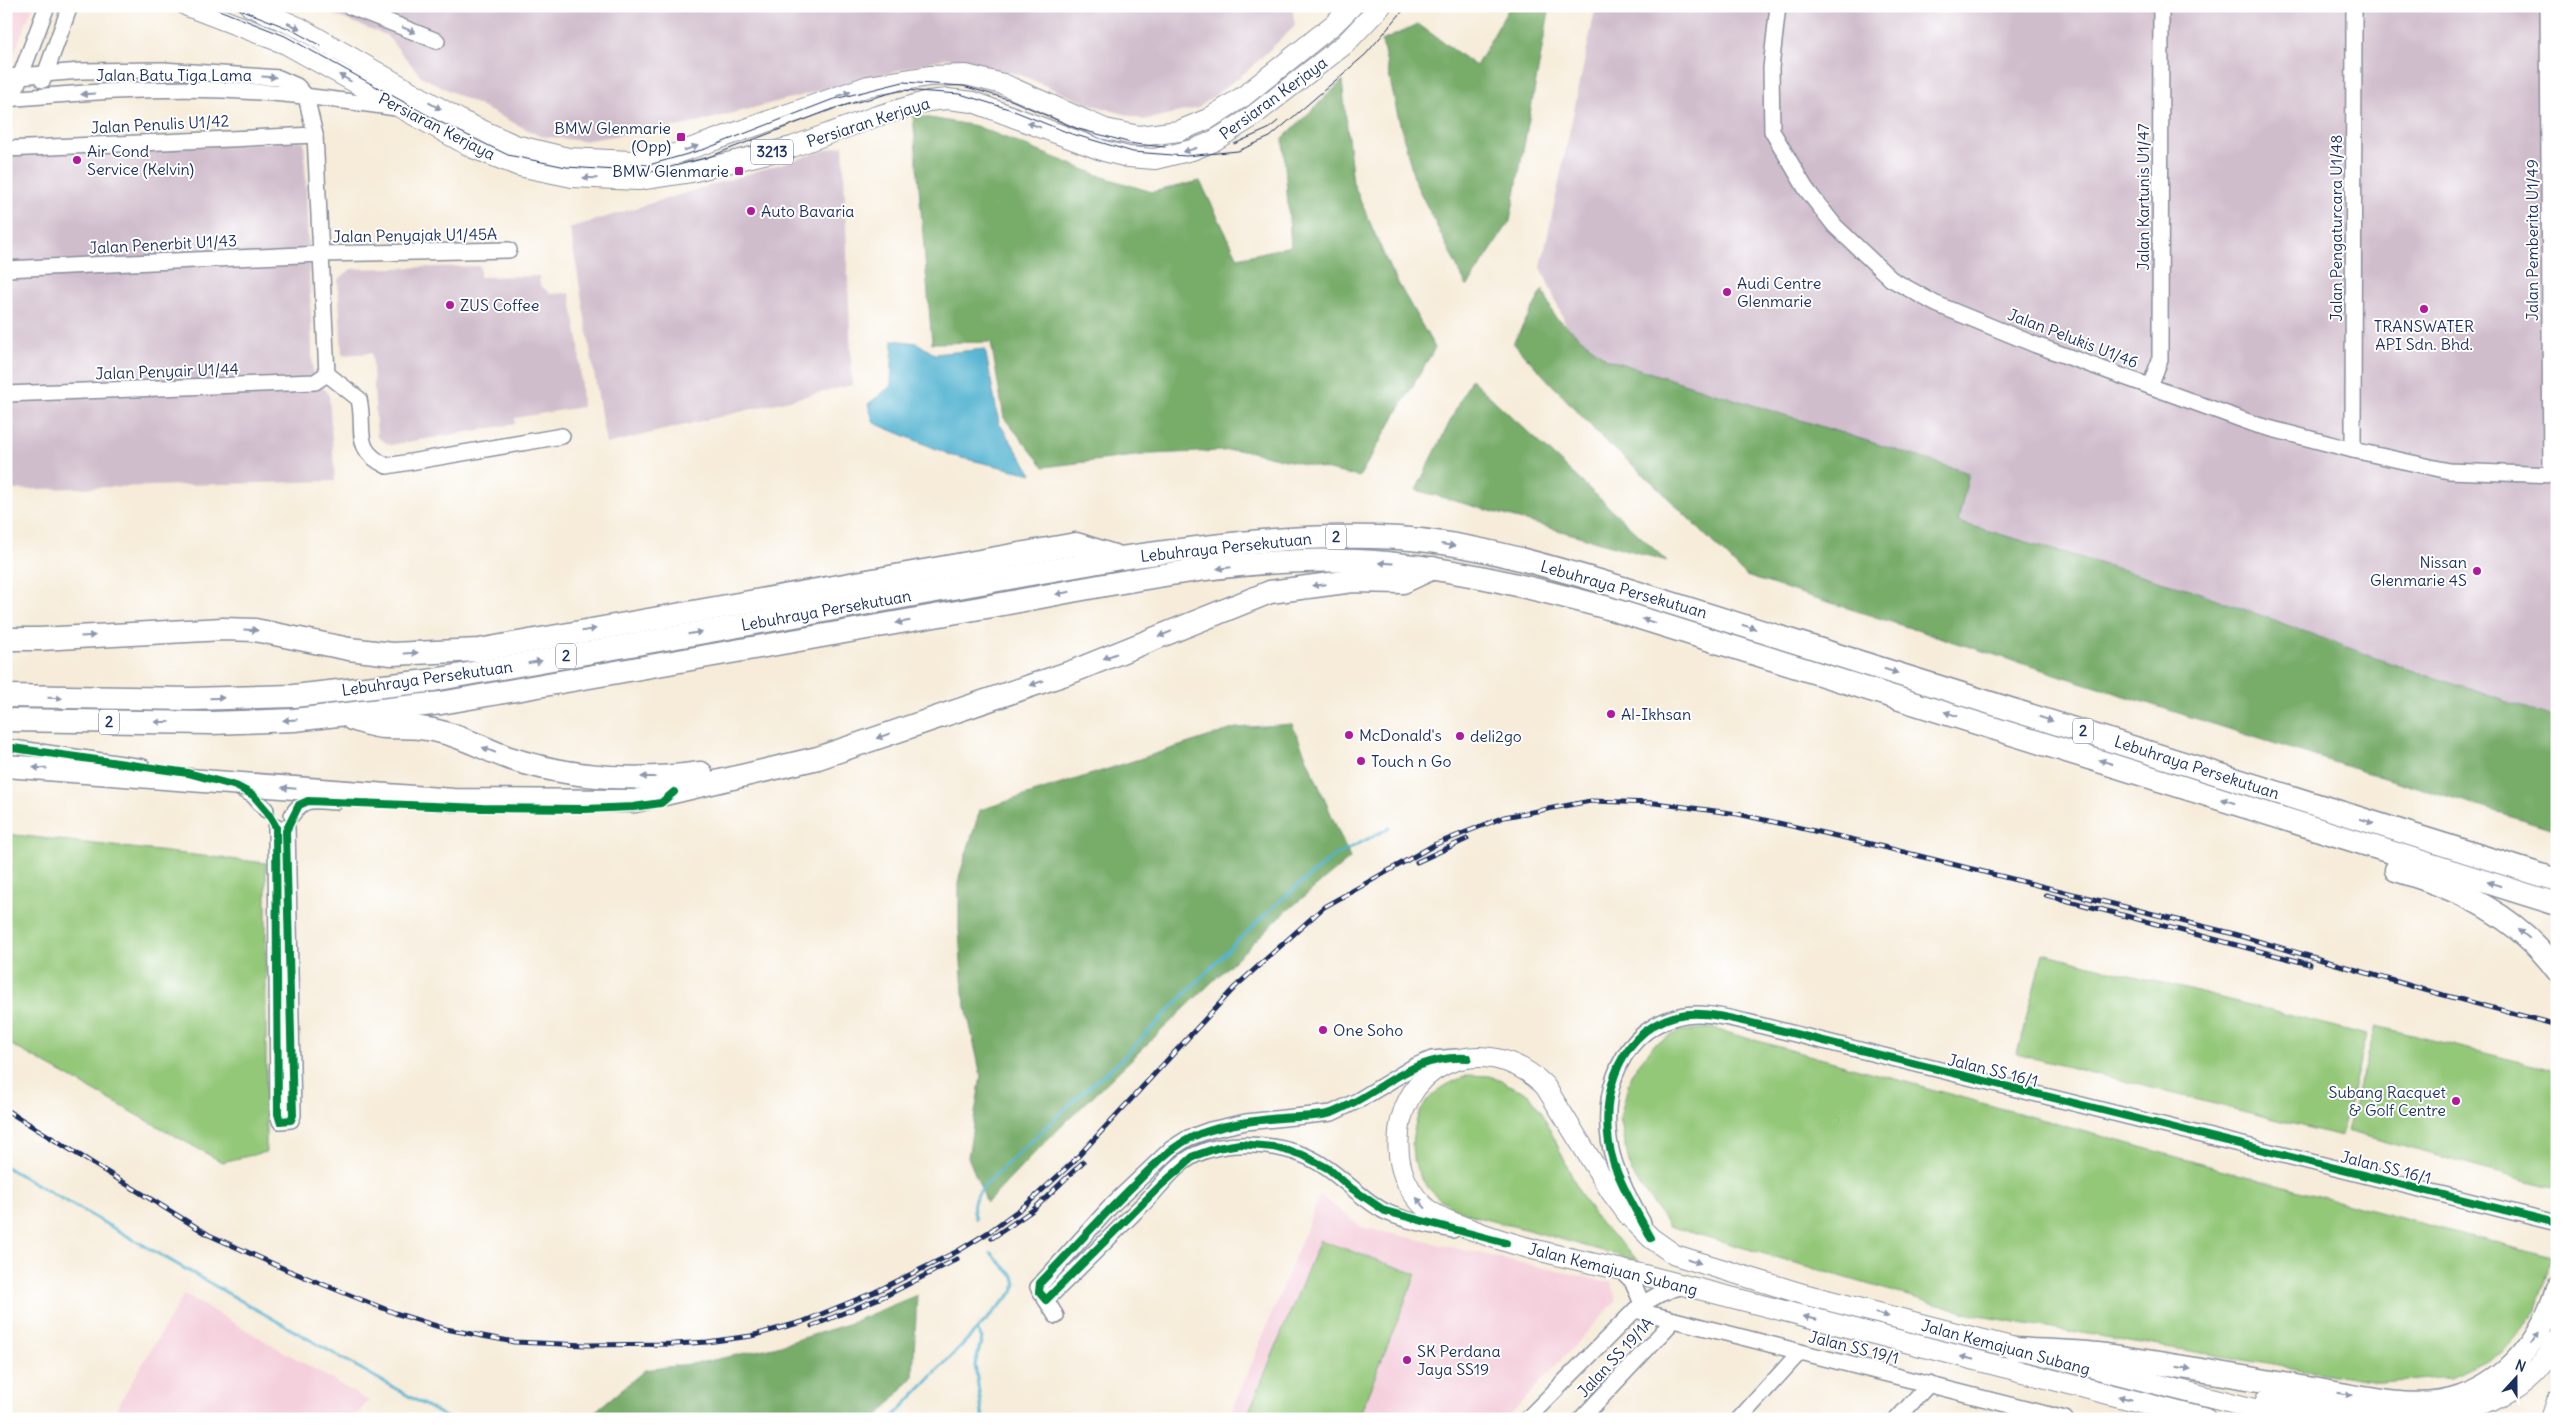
<svg xmlns="http://www.w3.org/2000/svg" width="2563" height="1425" font-family="Delius,sans-serif">
  <rect width="100%" height="100%" fill="#fff"/>
  <filter id="ink" filterUnits="userSpaceOnUse"><feTurbulence type="fractalNoise" baseFrequency=".02" numOctaves="2"/><feDisplacementMap in="SourceGraphic" scale="10" xChannelSelector="R" yChannelSelector="G"/><feConvolveMatrix kernelMatrix="1 2 1 2 8 2 1 2 1" color-interpolation-filters="sRGB"/></filter>
  <filter id="wash" filterUnits="userSpaceOnUse"><feTurbulence type="fractalNoise" baseFrequency=".0096" numOctaves="4" result="noise"/><feDisplacementMap in="SourceGraphic" scale="20" xChannelSelector="R" yChannelSelector="G"/><feGaussianBlur stdDeviation="1.12" result="paint"/><feColorMatrix in="noise" values="0 0 0 0 0 0 0 0 0 0 0 0 0 0 0 0 0 1.4 0 .05"/><feComposite in="paint" operator="in"/></filter>
  <g filter="url(#wash)">
    <rect width="100%" height="100%" fill="#f6ecd9"/>
    <g fill="#f4cfdc">
      <polygon points="6,6 33,6 15,51 6,58"/>
      <polygon points="1320,1195 1361,1227 1612,1283 1616,1301 1506,1419 1229,1419"/>
      <polygon points="184,1294 369,1401 353,1419 110,1419"/>
    </g>
    <g fill="#d0bdcc">
      <polygon points="311,6 1292,6 1295,26 1248,70 1198,108 1144,120 1083,102 1021,75 946,58 687,125 582,141 540,136 422,77 386,35"/>
      <polygon points="1596,6 2557,6 2557,790 1719,537 1576,348 1541,267"/>
      <polygon points="304,141 313,373 329,396 335,481 6,490 6,155"/>
      <polygon points="843,145 852,385 606,444 570,228"/>
      <polygon points="480,266 480,277 539,276 540,285 551,294 570,293 579,345 582,407 515,418 515,424 390,445 377,437 372,353 342,355 338,280 351,269"/>
    </g>
    <g fill="#94c879" stroke="#587c6c">
      <polygon points="6,834 266,863 266,1152 222,1162 6,1042"/>
      <polygon points="2043,953 2367,1035 2341,1136 2017,1054"/>
      <polygon points="2376,1026 2557,1071 2557,1189 2347,1131"/>
      <polygon points="1711,1028 2303,1192 2552,1258 2537,1310 2505,1351 2451,1377 2382,1383 1973,1315 1669,1226 1631,1173 1620,1117 1631,1074 1654,1045 1680,1031"/>
      <path d="M1469 1075 1490 1076 1529 1094 1541 1111 1580 1193 1596 1219 1639 1261C1599 1250 1560 1239 1521 1228 1494 1221 1461 1216 1439 1198 1418 1181 1408 1157 1414 1131 1420 1098 1440 1086 1469 1075Z"/>
      <polygon points="1320,1240 1416,1274 1358,1419 1246,1419"/>
    </g>
    <g fill="#77ac69" stroke="#496e64">
      <polygon points="1510,6 1550,6 1510,221 1467,287 1415,182 1396,108 1382,41 1418,24 1476,66"/>
      <polygon points="1342,81 1353,183 1390,269 1435,348 1359,477 1243,450 1151,454 1044,467 1004,418 991,342 932,343 913,115 976,126 1103,177 1152,192 1200,181 1238,258 1291,246 1283,138"/>
      <polygon points="1543,290 1554,316 1607,359 1969,473 1958,522 2192,590 2390,663 2557,718 2557,830 2358,770 1746,576 1652,482 1603,439 1513,343"/>
      <polygon points="1471,379 1667,561 1416,490"/>
      <polygon points="1292,724 1350,858 1282,915 1046,1141 987,1203 968,1157 981,1076 963,993 959,930 959,877 980,810 1236,728"/>
      <polygon points="917,1295 913,1376 876,1419 586,1419 645,1370 704,1362 774,1347 845,1325"/>
    </g>
    <polygon fill="#51b2d0" stroke="#367097" points="893,340 917,343 934,354 985,349 999,423 1032,474 953,456 874,423 868,404 891,386"/>
    <g fill="none" stroke-linecap="round" stroke-linejoin="round">
      <g stroke="#51b2d0" stroke-width="3">
        <polyline points="6,1167 449,1419"/>
        <path d="M976 1219C970 1204 975 1197 985 1185L1080 1095 1120 1061 1232 946 1280 901 1333 857 1389 828"/>
        <polyline points="977,1330 982,1338 975,1365 983,1419"/>
        <polyline points="891,1419 1013,1292 1016,1284 1014,1277 991,1253"/>
      </g>
    </g>
  </g>
  <g filter="url(#ink)">
    <g fill="none" stroke-linecap="round" stroke-linejoin="round">
      <g stroke="#888e9c" stroke-width="18">
        <g id="minor">
          <polyline points="349,6 437,41"/>
          <polyline points="1778,6 1771,68 1772,131 1806,189 1835,226 1891,279 1936,304 2036,345 2257,425 2353,450 2449,471 2557,475"/>
          <polyline points="2548,6 2551,474"/>
          <polyline points="6,77 81,71 163,70 279,78 297,86 306,96 315,135 327,374"/>
          <polyline points="43,80 70,6"/>
          <polyline points="12,98 47,6"/>
          <path d="M6 99C78 93 151 87 223 90 281 92 339 100 396 108"/>
          <polyline points="6,149 315,135"/>
          <polyline points="6,269 321,254 509,250"/>
          <path d="M327 374 359 399C366 430 351 449 387 466L562 436"/>
          <polyline points="2150,386 2160,360 2161,6"/>
          <polyline points="6,394 315,382 327,374"/>
          <polyline points="2353,450 2354,6"/>
          <polyline points="6,747 143,767"/>
          <polyline points="237,787 253,795 266,810"/>
          <path d="M292 815C304 796 315 801 335 802"/>
          <polyline points="276,827 278,1114 280,1121 291,1120 293,1115 287,827"/>
          <path d="M1643 1223C1632 1204 1622 1185 1615 1164 1596 1109 1613 1034 1676 1017 1699 1010 1724 1017 1747 1022L2557 1223"/>
          <path d="M1453 1230C1431 1225 1404 1221 1384 1211 1355 1195 1334 1167 1303 1155 1271 1143 1227 1140 1195 1155 1174 1165 1159 1189 1143 1204 1111 1236 1078 1269 1046 1300L1038 1287 1113 1204 1171 1149 1188 1138 1210 1130 1246 1122 1332 1113 1359 1100 1415 1066 1432 1059 1456 1057"/>
          <polyline points="1620,1269 1633,1282 1642,1304"/>
          <polyline points="1046,1300 1056,1316"/>
          <polyline points="1635,1310 2065,1419"/>
          <path d="M1527 1419 1635 1310C1650 1298 1666 1289 1685 1286"/>
          <polyline points="1581,1419 1674,1320"/>
          <polyline points="1739,1419 1800,1352"/>
          <polyline points="1897,1419 1929,1384"/>
        </g>
      </g>
      <g stroke="#888e9c" stroke-width="22">
        <g id="major">
          <polyline points="187,6 286,44 473,148 519,166 572,177 638,180 691,172 792,147 877,116 928,101 947,99 973,102 1104,151 1128,157 1155,159 1192,150 1212,142 1249,119 1345,44 1381,6"/>
          <polyline points="250,6 300,28 462,121 515,145 568,158 630,161 675,154 868,86 929,76 966,75 1003,84 1105,129 1139,136 1179,131 1208,119 1244,96 1334,24 1352,6"/>
          <polyline points="2266,1400 2387,1419"/>
          <path d="M2206 1419C2019 1371 1831 1323 1644 1275 1586 1261 1526 1251 1470 1229 1456 1224 1437 1218 1426 1208 1411 1195 1401 1175 1399 1155 1390 1066 1483 1025 1545 1086L1611 1192 1629 1216 1651 1238 1675 1255 1803 1294 2294 1419"/>
          <path d="M2446 1419C2493 1403 2534 1387 2557 1340"/>
          <polyline points="2551,1419 2557,1401"/>
        </g>
      </g>
      <g stroke="#888e9c" stroke-width="25">
        <g id="highway">
          <polyline points="6,639 40,639 223,629 255,630 349,649 392,654 479,650 1076,544 1117,557"/>
          <path d="M6 696 191 699 294 696 428 681 1121 558C1213 545 1305 533 1399 538 1472 543 1544 565 1613 585L2557 880"/>
          <path d="M352 719C362 722 374 727 385 727 408 728 422 726 445 733 467 739 487 750 509 758 570 778 637 782 701 773"/>
          <path d="M6 720 211 723 294 720 441 703C620 671 800 640 980 608 1104 586 1231 556 1357 561 1444 565 1525 586 1608 608L2557 904"/>
          <polyline points="635,801 818,758 1074,671 1270,592 1353,581 1403,582 1433,568"/>
          <path d="M2396 870C2460 889 2517 916 2557 970"/>
          <path d="M2014 1349C2044 1351 2075 1351 2105 1355 2176 1365 2247 1378 2318 1390 2363 1397 2417 1413 2461 1397 2509 1381 2544 1336 2557 1288"/>
        </g>
      </g>
      <use href="#minor" stroke="#fff" stroke-width="15"/>
      <use href="#major" stroke="#fff" stroke-width="20"/>
      <use href="#highway" stroke="#fff" stroke-width="22"/>
      <g stroke="#1b2f5e" stroke-width="1">
        <polyline points="209,6 285,36 438,121 508,155 566,167 651,172 706,158 835,108 902,90 960,94 1009,109 1069,133 1133,152 1186,156 1238,151 1270,137 1366,54 1407,6"/>
        <polyline points="232,6 290,29 321,46"/>
        <polyline points="1234,144 1268,129 1278,121"/>
        <polyline points="631,164 649,165 705,149 831,100 903,82 963,86 1011,100 1075,128 1135,144 1165,147"/>
      </g>
      <g stroke="#1b2f5e" stroke-width="5">
        <g id="rail">
          <polyline points="1417,862 1467,839"/>
          <polyline points="2046,895 2309,964"/>
          <polyline points="6,1110 209,1235 287,1270 395,1313 446,1329 514,1342 586,1345 675,1344 707,1342 751,1336 802,1322 875,1292 958,1251 989,1232 1027,1204 1072,1163 1235,987 1324,907 1436,844 1504,817 1591,801 1655,803 1738,814 1859,841 2230,933 2425,990 2557,1025"/>
          <polyline points="992,1238 1033,1210 1083,1162"/>
          <polyline points="812,1326 887,1295 957,1259"/>
        </g>
      </g>
      <use href="#rail" stroke="#fff" stroke-width="3" stroke-dasharray="9" stroke-linecap="butt"/>
      <g stroke="#888e9c" stroke-width="25" stroke-linecap="butt">
        <polyline id="highway-bridge" points="6,766 453,800 635,801"/>
      </g>
      <use href="#highway-bridge" stroke="#fff" stroke-width="22"/>
      <g stroke="#fff" stroke-width="11">
        <g id="cycleway">
          <polyline points="6,747 188,773 236,786 253,795 266,810 276,827 278,1114 280,1121 291,1120 293,1115 286,831 299,805 308,801 482,808 585,809 633,807 661,803 674,792"/>
          <path d="M1468 1058C1411 1054 1383 1092 1334 1112 1319 1118 1298 1116 1281 1118 1258 1120 1234 1123 1211 1130 1178 1139 1158 1161 1135 1184 1102 1216 1072 1250 1040 1283L1039 1292 1046 1300 1160 1186 1194 1156 1217 1148 1240 1144 1273 1147 1303 1155 1329 1169 1351 1188 1385 1211 1506 1243"/>
          <path d="M1651 1238C1638 1214 1623 1190 1614 1164 1596 1108 1613 1033 1676 1016 1699 1010 1724 1017 1747 1022L2557 1223"/>
        </g>
      </g>
      <use href="#cycleway" stroke="#00873e" stroke-width="8"/>
    </g>
    <defs><path id="oneway-solid" d="M-6-.8H1V-3.2L6.5 0L1 3.2V.8H-6Z" transform="scale(1.25)"/></defs>
    <g fill="#8d97ae">
      <use href="#oneway-solid" transform="translate(294 26) rotate(24)"/>
      <use href="#oneway-solid" transform="translate(409 30) rotate(22)"/>
      <use href="#oneway-solid" transform="translate(269 77) rotate(4)"/>
      <use href="#oneway-solid" transform="translate(345 78) rotate(-150)"/>
      <use href="#oneway-solid" transform="translate(88 94) rotate(177)"/>
      <use href="#oneway-solid" transform="translate(844 94) rotate(-19)"/>
      <use href="#oneway-solid" transform="translate(435 106) rotate(29)"/>
      <use href="#oneway-solid" transform="translate(1034 125) rotate(-159)"/>
      <use href="#oneway-solid" transform="translate(691 148) rotate(-19)"/>
      <use href="#oneway-solid" transform="translate(1190 150) rotate(163)"/>
      <use href="#oneway-solid" transform="translate(590 178) rotate(-178)"/>
      <use href="#oneway-solid" transform="translate(1448 545) rotate(8)"/>
      <use href="#oneway-solid" transform="translate(1386 563) rotate(-177)"/>
      <use href="#oneway-solid" transform="translate(1224 568) rotate(174)"/>
      <use href="#oneway-solid" transform="translate(1319 585) rotate(174)"/>
      <use href="#oneway-solid" transform="translate(1063 593) rotate(170)"/>
      <use href="#oneway-solid" transform="translate(1649 621) rotate(-163)"/>
      <use href="#oneway-solid" transform="translate(903 622) rotate(170)"/>
      <use href="#oneway-solid" transform="translate(1749 627) rotate(17)"/>
      <use href="#oneway-solid" transform="translate(251 630) rotate(4)"/>
      <use href="#oneway-solid" transform="translate(589 630) rotate(-10)"/>
      <use href="#oneway-solid" transform="translate(695 633) rotate(-10)"/>
      <use href="#oneway-solid" transform="translate(1165 634) rotate(158)"/>
      <use href="#oneway-solid" transform="translate(88 636) rotate(-3)"/>
      <use href="#oneway-solid" transform="translate(411 653) rotate(-3)"/>
      <use href="#oneway-solid" transform="translate(1110 656) rotate(159)"/>
      <use href="#oneway-solid" transform="translate(535 662) rotate(-10)"/>
      <use href="#oneway-solid" transform="translate(1891 671) rotate(17)"/>
      <use href="#oneway-solid" transform="translate(1037 683) rotate(161)"/>
      <use href="#oneway-solid" transform="translate(55 698) rotate(1)"/>
      <use href="#oneway-solid" transform="translate(217 698) rotate(-2)"/>
      <use href="#oneway-solid" transform="translate(1951 714) rotate(-163)"/>
      <use href="#oneway-solid" transform="translate(2046 719) rotate(17)"/>
      <use href="#oneway-solid" transform="translate(290 720) rotate(177)"/>
      <use href="#oneway-solid" transform="translate(162 722) rotate(-180)"/>
      <use href="#oneway-solid" transform="translate(883 736) rotate(161)"/>
      <use href="#oneway-solid" transform="translate(489 750) rotate(-158)"/>
      <use href="#oneway-solid" transform="translate(2106 762) rotate(-163)"/>
      <use href="#oneway-solid" transform="translate(40 768) rotate(-176)"/>
      <use href="#oneway-solid" transform="translate(648 777) rotate(180)"/>
      <use href="#oneway-solid" transform="translate(289 788) rotate(-175)"/>
      <use href="#oneway-solid" transform="translate(2228 801) rotate(-162)"/>
      <use href="#oneway-solid" transform="translate(2367 821) rotate(17)"/>
      <use href="#oneway-solid" transform="translate(2494 884) rotate(-163)"/>
      <use href="#oneway-solid" transform="translate(2524 934) rotate(-140)"/>
      <use href="#oneway-solid" transform="translate(1421 1203) rotate(-131)"/>
      <use href="#oneway-solid" transform="translate(1694 1261) rotate(19)"/>
      <use href="#oneway-solid" transform="translate(1882 1315) rotate(15)"/>
      <use href="#oneway-solid" transform="translate(1810 1318) rotate(-166)"/>
      <use href="#oneway-solid" transform="translate(2535 1337) rotate(-55)"/>
      <use href="#oneway-solid" transform="translate(1967 1358) rotate(-166)"/>
      <use href="#oneway-solid" transform="translate(2184 1368) rotate(9)"/>
      <use href="#oneway-solid" transform="translate(2345 1394) rotate(9)"/>
      <use href="#oneway-solid" transform="translate(2125 1398) rotate(-166)"/>
    </g>
  </g>
  <g fill="#b5179e" stroke="#fff" stroke-width="2">
    <rect x="676" y="132" width="10" height="10" rx="2.5"/>
    <circle cx="77" cy="160" r="5"/>
    <rect x="734" y="166" width="10" height="10" rx="2.5"/>
    <circle cx="751" cy="211" r="5"/>
    <circle cx="1727" cy="292" r="5"/>
    <circle cx="450" cy="305" r="5"/>
    <circle cx="2424" cy="309" r="5"/>
    <circle cx="2477" cy="571" r="5"/>
    <circle cx="1611" cy="714" r="5"/>
    <circle cx="1349" cy="735" r="5"/>
    <circle cx="1460" cy="736" r="5"/>
    <circle cx="1361" cy="761" r="5"/>
    <circle cx="1323" cy="1030" r="5"/>
    <circle cx="2456" cy="1101" r="5"/>
    <circle cx="1407" cy="1360" r="5"/>
  </g>
  <g text-anchor="middle" stroke-width="4" stroke-linejoin="round" paint-order="stroke">
    <g fill="#fff" stroke="#5f6d8e" stroke-width="1">
      <rect x="751" y="139.5" width="42" height="25" rx="4"/>
      <rect x="1326" y="524.5" width="20" height="25" rx="4"/>
      <rect x="556" y="643.5" width="20" height="25" rx="4"/>
      <rect x="99" y="709.5" width="20" height="25" rx="4"/>
      <rect x="2073" y="718.5" width="20" height="25" rx="4"/>
    </g>
    <g font-size="15" font-weight="bold" fill="#1b2f5e">
      <text x="772" y="157">3213</text>
      <text x="1336" y="542">2</text>
      <text x="566" y="661">2</text>
      <text x="109" y="727">2</text>
      <text x="2083" y="736">2</text>
    </g>
    <g font-size="16" fill="#1b2f5e" stroke="#fff">
      <text x="174" y="81">Jalan Batu Tiga Lama</text>
      <text transform="translate(1273 98) rotate(-36)" y="6">Persiaran Kerjaya</text>
      <text transform="translate(868 122) rotate(-18)" y="6">Persiaran Kerjaya</text>
      <text transform="translate(160 124) rotate(-3)" y="6">Jalan Penulis U1/42</text>
      <text transform="translate(437 126) rotate(27)" y="6">Persiaran Kerjaya</text>
      <text transform="translate(2143 197) rotate(-90)" y="6">Jalan Kartunis U1/47</text>
      <text transform="translate(2336 228) rotate(-90)" y="6">Jalan Pengaturcara U1/48</text>
      <text transform="translate(415 235) rotate(-1)" y="6">Jalan Penyajak U1/45A</text>
      <text transform="translate(2532 240) rotate(-90)" y="6">Jalan Pemberita U1/49</text>
      <text transform="translate(163 244) rotate(-3)" y="6">Jalan Penerbit U1/43</text>
      <text transform="translate(2073 338) rotate(21)" y="6">Jalan Pelukis U1/46</text>
      <text transform="translate(167 371) rotate(-2)" y="6">Jalan Penyair U1/44</text>
      <text transform="translate(1226 547) rotate(-6)" y="6">Lebuhraya Persekutuan</text>
      <text transform="translate(1624 589) rotate(16)" y="6">Lebuhraya Persekutuan</text>
      <text transform="translate(826 610) rotate(-10)" y="6">Lebuhraya Persekutuan</text>
      <text transform="translate(427 678) rotate(-8)" y="6">Lebuhraya Persekutuan</text>
      <text transform="translate(2197 767) rotate(18)" y="6">Lebuhraya Persekutuan</text>
      <text transform="translate(1993 1070) rotate(14)" y="6">Jalan SS 16/1</text>
      <text transform="translate(2386 1167) rotate(14)" y="6">Jalan SS 16/1</text>
      <text transform="translate(1613 1269) rotate(14)" y="6">Jalan Kemajuan Subang</text>
      <text transform="translate(1854 1347) rotate(14)" y="6">Jalan SS 19/1</text>
      <text transform="translate(2006 1347) rotate(15)" y="6">Jalan Kemajuan Subang</text>
      <text transform="translate(1615 1357) rotate(-47)" y="6">Jalan SS 19/1A</text>
    </g>
    <g font-size="16" fill="#1b2f5e" stroke="#fff" text-anchor="start">
      <text x="671" y="134" text-anchor="end">BMW Glenmarie<tspan x="671" dy="18">(Opp)</tspan></text>
      <text x="87" y="157">Air Cond<tspan x="87" dy="18">Service (Kelvin)</tspan></text>
      <text x="729" y="177" text-anchor="end">BMW Glenmarie</text>
      <text x="761" y="217">Auto Bavaria</text>
      <text x="1737" y="289">Audi Centre<tspan x="1737" dy="18">Glenmarie</tspan></text>
      <text x="460" y="311">ZUS Coffee</text>
      <text x="2424" y="332" text-anchor="middle">TRANSWATER<tspan x="2424" dy="18">API Sdn. Bhd.</tspan></text>
      <text x="2467" y="568" text-anchor="end">Nissan<tspan x="2467" dy="18">Glenmarie 4S</tspan></text>
      <text x="1621" y="720">Al-Ikhsan</text>
      <text x="1359" y="741">McDonald's</text>
      <text x="1470" y="742">deli2go</text>
      <text x="1371" y="767">Touch n Go</text>
      <text x="1333" y="1036">One Soho</text>
      <text x="2446" y="1098" text-anchor="end">Subang Racquet<tspan x="2446" dy="18">&amp; Golf Centre</tspan></text>
      <text x="1417" y="1357">SK Perdana<tspan x="1417" dy="18">Jaya SS19</tspan></text>
    </g>
  </g>
  <rect width="2563" height="1425" fill="none" stroke="#fff" stroke-width="25"/>
  <g transform="translate(2516 1378) rotate(21)" stroke="#ffffff" stroke-width="4" paint-order="stroke">
  <path d="M0-4L9 19L0 12L-9 19Z" fill="#1b2f5e"/>
  <text y="-8" font-size="14" font-weight="bold" text-anchor="middle" fill="#1b2f5e">N</text>
  </g>
</svg>
